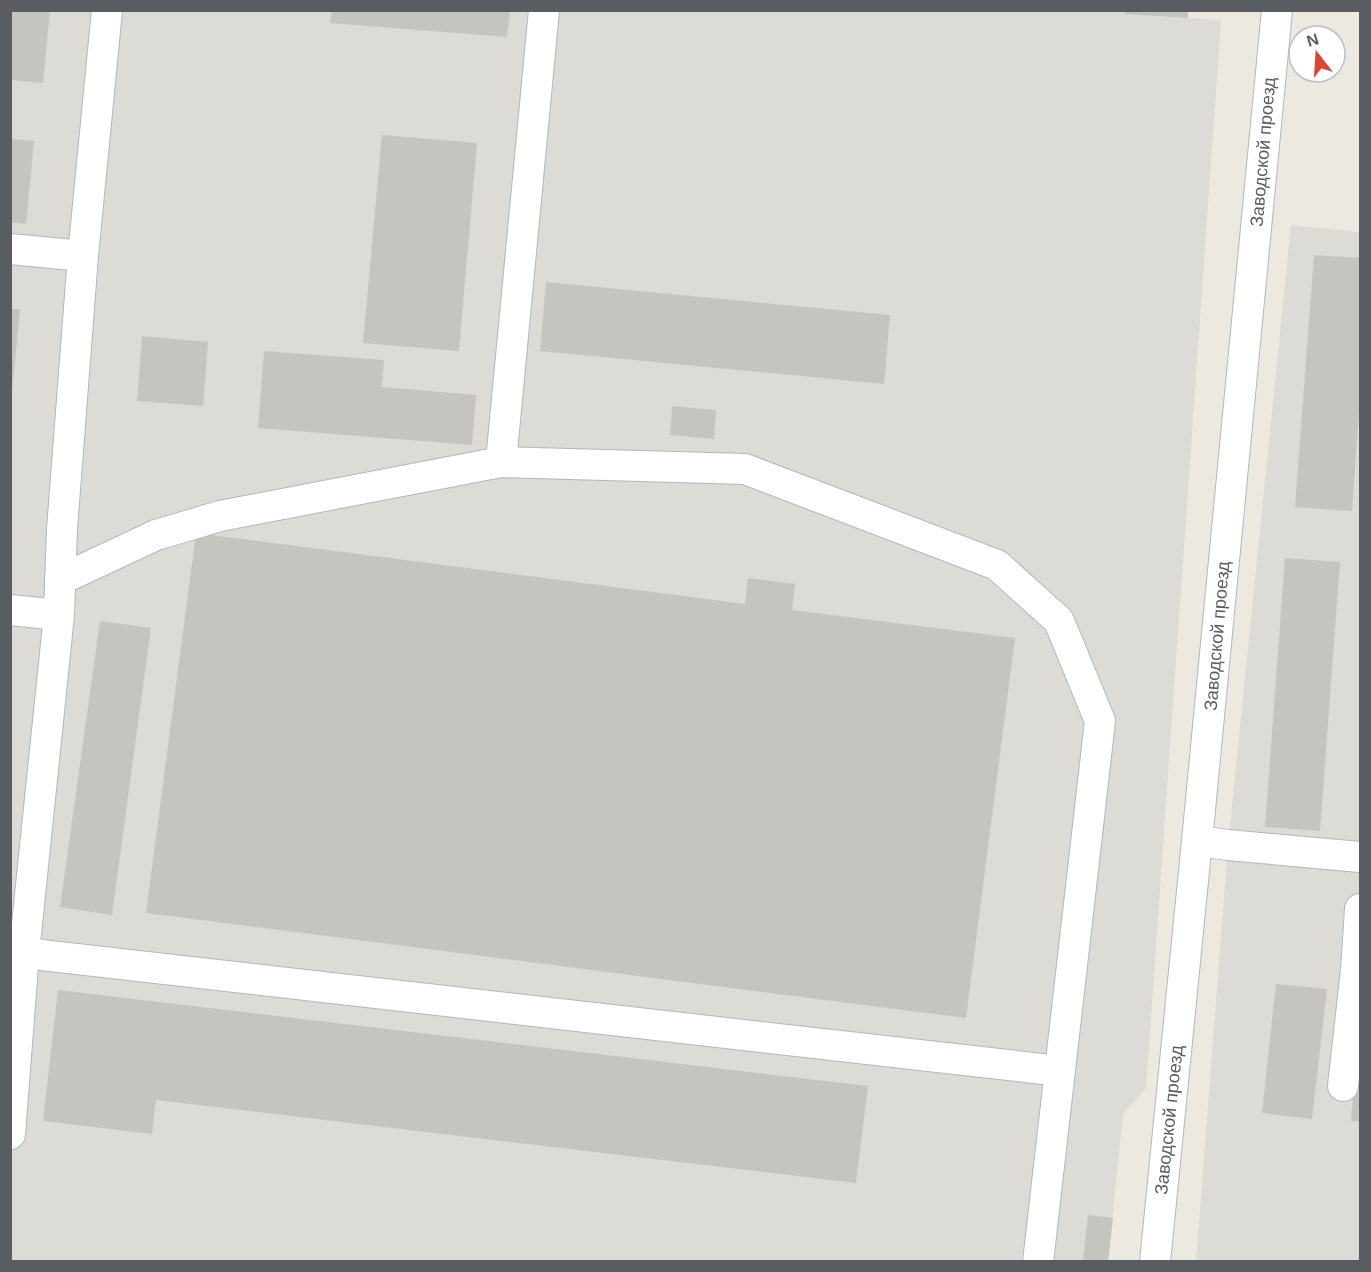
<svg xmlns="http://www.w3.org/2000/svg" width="1371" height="1272" font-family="Arial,sans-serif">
  <rect width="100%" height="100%" fill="#ebe9e0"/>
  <g fill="#dddbd5">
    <polygon points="1125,10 1125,14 1221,20 1146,1088 1123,1114 1108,1261 11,1261 10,11"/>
    <polygon points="1291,225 1360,232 1360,1261 1196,1262 1228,845"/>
  </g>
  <g fill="#c6c4be">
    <polygon points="10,10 50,10 43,83 10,80"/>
    <polygon points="332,10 510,10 507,37 330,23"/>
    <polygon points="1125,10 1188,10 1188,18 1125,14"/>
    <polygon points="382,135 477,143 459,351 363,343"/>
    <polygon points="10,139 34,141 26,224 10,222"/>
    <polygon points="1314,255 1360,258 1360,397 1352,511 1295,507"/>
    <polygon points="546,282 890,315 884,384 540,351"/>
    <polygon points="10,309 20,309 12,393 10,393"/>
    <polygon points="142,336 208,342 203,406 137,401"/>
    <polygon points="264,351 384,360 382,387 476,395 472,445 258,428"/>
    <polygon points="672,406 716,410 714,439 670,435"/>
    <polygon points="196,533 745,604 748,578 795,584 792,610 1015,638 966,1018 146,913"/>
    <polygon points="1285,558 1340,562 1320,831 1265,827"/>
    <polygon points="100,621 151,628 112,915 60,907"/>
    <polygon points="1276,984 1327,989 1312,1119 1262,1113"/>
    <polygon points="58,990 868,1086 856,1183 156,1100 152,1134 43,1121"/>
    <polygon points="1356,1054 1360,1054 1360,1122 1351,1121"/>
    <polygon points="1088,1215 1113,1218 1108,1262 1083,1261"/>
  </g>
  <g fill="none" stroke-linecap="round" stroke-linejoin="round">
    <g stroke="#b3b6bb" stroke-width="32">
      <g id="minor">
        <polyline points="10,249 83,256"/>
        <polyline points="501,462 544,10"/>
        <polyline points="60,580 156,535 220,516 501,462 745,469 997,565 1059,621 1100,721 1038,1262"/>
        <polyline points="10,610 59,615"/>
        <polyline points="1197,841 1228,845 1360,857"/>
        <polyline points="24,953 1060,1071"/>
        <polyline points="1343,1086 1356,970 1360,909"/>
        <polyline points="10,1134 24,953 59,615 62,529 83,256 107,10"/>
        <polyline points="1155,1262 1197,841 1277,10"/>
      </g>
    </g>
    <use href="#minor" stroke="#fff" stroke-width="30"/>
  </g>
  <g text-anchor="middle" stroke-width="4.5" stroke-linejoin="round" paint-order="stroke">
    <g font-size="18" fill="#595c61" stroke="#fff">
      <text transform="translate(1263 152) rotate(-85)" y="6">Заводской проезд</text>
      <text transform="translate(1217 636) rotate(-85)" y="6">Заводской проезд</text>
      <text transform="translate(1169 1120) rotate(-84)" y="6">Заводской проезд</text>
    </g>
  </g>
  <rect width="1371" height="1272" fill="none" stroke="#595c61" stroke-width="24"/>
  <g transform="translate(1317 54) rotate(343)"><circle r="28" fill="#ffffff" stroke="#bdbec0" stroke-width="1.5"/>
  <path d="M0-4.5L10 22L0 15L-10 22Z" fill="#dd4634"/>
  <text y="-9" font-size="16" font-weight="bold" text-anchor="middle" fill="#595c61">N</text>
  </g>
</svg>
